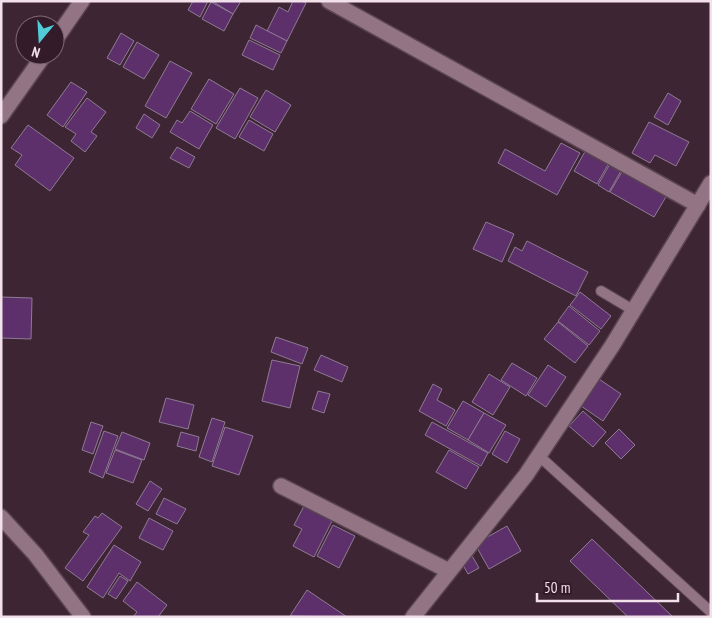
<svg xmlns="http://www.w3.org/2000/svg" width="712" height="618" font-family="'PT Sans Narrow',sans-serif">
  <rect width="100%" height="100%" fill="#3e2533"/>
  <g fill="#5d306b" stroke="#8e7b94">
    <polygon points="193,1 208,1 200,17 188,10"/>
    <polygon points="212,1 241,1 233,14"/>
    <polygon points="293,1 302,1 306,3 287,41 267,31 279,7 288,12"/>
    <polygon points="211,2 233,14 224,31 202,19"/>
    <polygon points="256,25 287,41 281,53 250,38"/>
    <polygon points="121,33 134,41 120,65 107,58"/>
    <polygon points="249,40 280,55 273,70 242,55"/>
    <polygon points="137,42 159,55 144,79 123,67"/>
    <polygon points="170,61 192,73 166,118 145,106"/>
    <polygon points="209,79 234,94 216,124 191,109"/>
    <polygon points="71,82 87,92 63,127 47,115"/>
    <polygon points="240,88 258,98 235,139 216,128"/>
    <polygon points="266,90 291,105 275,132 250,117"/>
    <polygon points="668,93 681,101 668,125 654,117"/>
    <polygon points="87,98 106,112 91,132 97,136 85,152 71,141 76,134 65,127"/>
    <polygon points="190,111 213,125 199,149 170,132 177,120 182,123"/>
    <polygon points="144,114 160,125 152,138 136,128"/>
    <polygon points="249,120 273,134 264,151 239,137"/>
    <polygon points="649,122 689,142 676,166 655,155 650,163 632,153"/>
    <polygon points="28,125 74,158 50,191 15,165 22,155 11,148"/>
    <polygon points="561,143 580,153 557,195 498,163 505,149 545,171"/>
    <polygon points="177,147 195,157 189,168 170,158"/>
    <polygon points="587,148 610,161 597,184 574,171"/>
    <polygon points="611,162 622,169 609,192 598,185"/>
    <polygon points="623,170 667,195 654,217 610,192"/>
    <polygon points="486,222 514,234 502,262 473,249"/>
    <polygon points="527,241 588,272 576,296 508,261 515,247 522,251"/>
    <polygon points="580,292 611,316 601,329 570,305"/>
    <polygon points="1,297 32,298 31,339 1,338"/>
    <polygon points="569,306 600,331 589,345 558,321"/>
    <polygon points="558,322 588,346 575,363 544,339"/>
    <polygon points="276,337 308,348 302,364 271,352"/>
    <polygon points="321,355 348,367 342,382 314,370"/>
    <polygon points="272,360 300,366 290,408 262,401"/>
    <polygon points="512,363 537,378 526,396 501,380"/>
    <polygon points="548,365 566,377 546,407 528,395"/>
    <polygon points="489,374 510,387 493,415 472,402"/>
    <polygon points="599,379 621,394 603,421 581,406"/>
    <polygon points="433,384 442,389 437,400 455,410 446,426 419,411"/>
    <polygon points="318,391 330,394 324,413 312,409"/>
    <polygon points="166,398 194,405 188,429 159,422"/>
    <polygon points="463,401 484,413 468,440 447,428"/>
    <polygon points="583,411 606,432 593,447 569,426"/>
    <polygon points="484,413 506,425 489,453 468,440"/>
    <polygon points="212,418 225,422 212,462 199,457"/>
    <polygon points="91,422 103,426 93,454 82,450"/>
    <polygon points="432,422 488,453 481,466 425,435"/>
    <polygon points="225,427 253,436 239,475 212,466"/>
    <polygon points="619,429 635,445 621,459 605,443"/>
    <polygon points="104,431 118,436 103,478 89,472"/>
    <polygon points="505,431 520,439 507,463 492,454"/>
    <polygon points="122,432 150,443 144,460 115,449"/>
    <polygon points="181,432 199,437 196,451 177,446"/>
    <polygon points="115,450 142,460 133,483 106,473"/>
    <polygon points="449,450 479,467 466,489 436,472"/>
    <polygon points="150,481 162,489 148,511 136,504"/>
    <polygon points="164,498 186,509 177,524 156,514"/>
    <polygon points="304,506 332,521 314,557 293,546 302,529 294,525"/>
    <polygon points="102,513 122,527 83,581 65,568 89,535 83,532 95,516 98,518"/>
    <polygon points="149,518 173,531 163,550 139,538"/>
    <polygon points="333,525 355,536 339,568 317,556"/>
    <polygon points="507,526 521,551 489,569 475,544"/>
    <polygon points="592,539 673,617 628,617 570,561"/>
    <polygon points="114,545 141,562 130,581 119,573 103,598 87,587"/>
    <polygon points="471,554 479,568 468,574 460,560"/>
    <polygon points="120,576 128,581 116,599 108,594"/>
    <polygon points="137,582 167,605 158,617 133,617 137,612 123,601"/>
    <polygon points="307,590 347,617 290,616"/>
  </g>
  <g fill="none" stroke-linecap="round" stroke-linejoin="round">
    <g stroke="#5a4451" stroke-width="12">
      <g id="lane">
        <polyline points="601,291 633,310"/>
        <polyline points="538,455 711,612"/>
      </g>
    </g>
    <g stroke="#5a4451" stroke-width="18">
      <g id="street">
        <polyline points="329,1 698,205"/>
        <polyline points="55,40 82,1"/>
        <polyline points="1,116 44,55"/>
        <polyline points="281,486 449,571"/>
        <polyline points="1,517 35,554 83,617"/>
        <polyline points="413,617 526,475 612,346 711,183"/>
      </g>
    </g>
    <use href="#lane" stroke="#927484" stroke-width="10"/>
    <use href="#street" stroke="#927484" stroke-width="15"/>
  </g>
  <rect width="712" height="618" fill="none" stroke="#f2e1ea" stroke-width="5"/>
  <g transform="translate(40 40) rotate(198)"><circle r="24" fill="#341b29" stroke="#806a76"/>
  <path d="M0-4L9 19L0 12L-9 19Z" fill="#52cbd9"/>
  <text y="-8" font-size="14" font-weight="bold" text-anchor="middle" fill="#f2e1ea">N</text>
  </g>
  <path d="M537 593v8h141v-8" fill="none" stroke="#f2e1ea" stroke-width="2.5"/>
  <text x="544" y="593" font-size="15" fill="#f2e1ea" stroke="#341b29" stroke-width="4" paint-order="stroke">50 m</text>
</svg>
